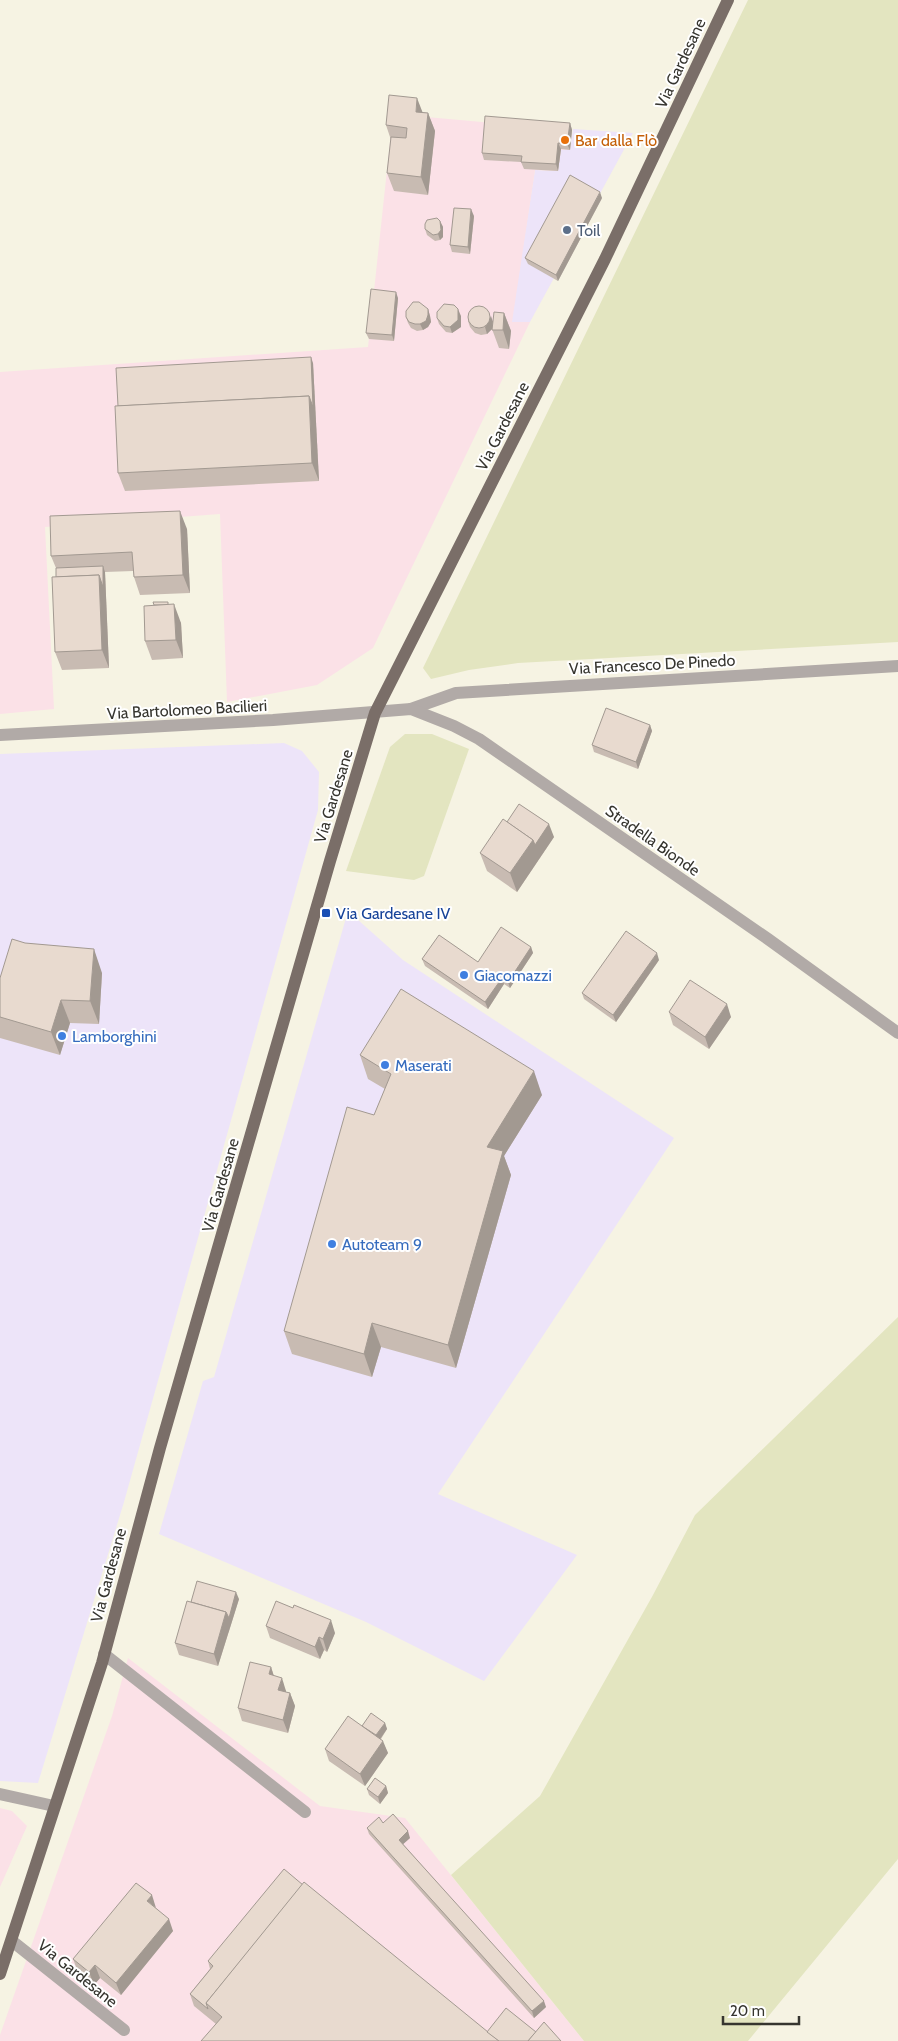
<svg xmlns="http://www.w3.org/2000/svg" width="898" height="2041" font-family="Cabin,sans-serif">
  <rect width="100%" height="100%" fill="#f6f3e3"/>
  <g fill="#ede4f9">
    <polygon points="573,129 633,133 530,322 511,322 535,170 558,171 561,149 570,150"/>
    <polygon points="284,743 302,751 319,772 318,810 124,1502 38,1783 0,1781 0,754"/>
    <polygon points="348,911 403,960 674,1138 438,1494 577,1555 484,1681 366,1622 159,1534 203,1381 214,1377"/>
  </g>
  <g fill="#fbe1e7">
    <polygon points="393,114 572,130 570,150 561,150 558,171 535,170 512,322 530,322 373,648 317,685 227,702 220,514 45,527 54,709 0,714 0,372 368,347"/>
    <polygon points="128,1658 320,1806 405,1818 584,2041 0,2041 0,2035 112,1716"/>
    <polygon points="0,1808 12,1811 27,1826 0,1887"/>
  </g>
  <g fill="#e3e5c0">
    <polygon points="748,0 898,0 898,642 518,663 469,670 431,679 423,668"/>
    <polygon points="405,734 432,734 469,749 424,876 414,880 346,871 390,747"/>
    <polygon points="898,1317 898,1859 748,2041 584,2041 451,1875 540,1796 653,1595 695,1515"/>
  </g>
  <g fill="none" stroke-linecap="round" stroke-linejoin="round">
    <g stroke="#b1aaa7" stroke-width="12">
      <polyline points="411,709 456,693 898,666"/>
      <polyline points="0,735 273,720 411,709 454,726 479,739 768,939 898,1033"/>
      <polyline points="104,1654 305,1812"/>
      <polyline points="0,1794 54,1806"/>
      <polyline points="12,1941 124,2030"/>
    </g>
    <polyline stroke="#7a6e68" stroke-width="12" points="0,1974 102,1663 160,1448 330,861 375,713 605,259 728,0"/>
  </g>
  <g fill="#c8bbb2">
    <polygon points="422,112 428,113 435,131 428,195 394,191 387,173 391,140 386,125"/>
    <polygon points="570,123 572,130 570,150 561,149 558,171 524,169 521,162 484,160 482,153"/>
    <polygon points="602,198 558,281 528,264 525,258"/>
    <polygon points="474,216 470,254 452,252 450,245"/>
    <polygon points="440,221 443,227 443,237 440,240 435,241 427,235 425,229"/>
    <polygon points="398,298 394,341 369,339 366,333"/>
    <polygon points="428,309 430,316 431,322 428,327 423,330 417,331 411,328 408,323 406,317"/>
    <polygon points="504,313 511,331 509,349 499,348 492,329 487,334 481,335 475,333 470,327 468,321 493,321"/>
    <polygon points="461,316 461,327 452,333 446,332 439,324 437,318"/>
    <polygon points="313,363 319,481 125,491 118,473 118,406"/>
    <polygon points="187,529 190,593 140,595 134,577 133,571 105,572 109,668 62,670 55,652 56,577 56,568 51,556"/>
    <polygon points="169,605 181,623 183,658 152,660 145,641"/>
    <polygon points="650,725 652,731 638,769 594,752 592,745"/>
    <polygon points="507,822 554,837 517,892 487,871 480,853"/>
    <polygon points="531,947 533,953 510,988 504,984 488,1009 425,966 422,959 478,962"/>
    <polygon points="659,960 616,1022 584,999 582,993"/>
    <polygon points="102,973 99,1024 70,1023 60,1055 0,1038 0,978"/>
    <polygon points="669,1012 731,1017 709,1049 673,1025"/>
    <polygon points="360,1055 542,1095 504,1156 511,1175 456,1368 381,1347 372,1377 292,1354 284,1331 385,1089 368,1079"/>
    <polygon points="239,1599 218,1666 179,1655 175,1643 191,1602"/>
    <polygon points="266,1626 335,1633 327,1652 324,1650 320,1659 270,1638"/>
    <polygon points="271,1667 274,1676 286,1691 286,1692 290,1693 295,1706 288,1733 242,1721 238,1708"/>
    <polygon points="385,1723 387,1729 381,1739 388,1753 365,1786 329,1761 325,1749 362,1726"/>
    <polygon points="386,1786 388,1793 380,1804 369,1795 367,1789"/>
    <polygon points="383,1823 410,1838 403,1844 546,2007 534,2018 369,1834 367,1828"/>
    <polygon points="303,1885 487,2032 536,2032 561,2041 216,2024 194,2006 190,1994 210,1969 208,1961"/>
    <polygon points="156,1908 173,1931 121,1995 100,1978 94,1985 78,1972 73,1959"/>
  </g>
  <g fill="#a29991">
    <polygon points="417,98 424,116 416,112"/>
    <polygon points="428,113 435,131 428,195 421,177"/>
    <polygon points="570,123 572,130 570,150 567,144"/>
    <polygon points="558,143 561,149 558,171 556,164"/>
    <polygon points="600,192 602,198 558,281 556,275"/>
    <polygon points="471,209 474,216 470,254 468,247"/>
    <polygon points="440,221 443,227 443,237 440,240 438,234"/>
    <polygon points="396,292 398,298 394,341 392,335"/>
    <polygon points="428,309 430,316 431,322 428,327 423,330 420,324"/>
    <polygon points="458,309 461,316 461,327 452,333 450,327"/>
    <polygon points="504,313 511,331 509,349 503,330"/>
    <polygon points="491,316 493,322 492,329 487,334 485,327"/>
    <polygon points="311,357 313,363 319,481 312,463 309,396"/>
    <polygon points="180,511 187,529 190,593 183,575"/>
    <polygon points="103,566 105,572 109,668 102,650 99,575"/>
    <polygon points="174,604 181,623 183,658 176,640"/>
    <polygon points="650,725 652,731 638,769 636,762"/>
    <polygon points="549,824 554,837 517,892 510,873 533,840"/>
    <polygon points="531,947 533,953 510,988 508,982"/>
    <polygon points="94,949 102,973 99,1024 90,1001"/>
    <polygon points="657,953 659,960 616,1022 613,1015"/>
    <polygon points="502,978 504,984 488,1009 485,1002"/>
    <polygon points="61,1000 70,1023 60,1055 51,1032"/>
    <polygon points="727,1004 731,1017 709,1049 705,1037"/>
    <polygon points="534,1071 542,1095 504,1156 511,1175 456,1368 448,1345 487,1147"/>
    <polygon points="372,1323 381,1347 372,1377 364,1354"/>
    <polygon points="236,1592 239,1599 218,1666 214,1654 226,1612"/>
    <polygon points="331,1620 335,1633 327,1652 323,1639"/>
    <polygon points="319,1637 324,1650 320,1659 315,1647"/>
    <polygon points="271,1667 275,1680 269,1674"/>
    <polygon points="282,1678 286,1691 283,1703 278,1690"/>
    <polygon points="290,1693 295,1706 288,1733 283,1720"/>
    <polygon points="385,1723 387,1729 376,1745 374,1738"/>
    <polygon points="383,1741 388,1753 365,1786 360,1774"/>
    <polygon points="386,1786 388,1793 380,1804 378,1797"/>
    <polygon points="408,1831 410,1838 401,1846 399,1840"/>
    <polygon points="152,1895 156,1908 147,1901"/>
    <polygon points="169,1919 173,1931 121,1995 116,1983"/>
    <polygon points="95,1965 100,1978 94,1985 89,1972"/>
    <polygon points="544,2001 546,2007 534,2018 532,2011"/>
  </g>
  <g fill="#e8dacf" stroke="#a29991">
    <polygon points="389,95 417,98 416,112 428,113 421,177 387,173 391,137 406,138 407,128 386,125"/>
    <polygon points="485,116 570,123 567,144 558,143 556,164 521,162 522,156 482,153"/>
    <polygon points="570,175 600,192 556,275 525,258"/>
    <polygon points="454,208 471,209 468,247 450,245"/>
    <polygon points="437,218 440,221 441,230 438,234 433,235 425,229 425,224 427,220"/>
    <polygon points="371,289 396,292 392,335 366,333"/>
    <polygon points="413,302 419,302 428,309 428,315 426,321 420,324 415,324 409,322 406,317 406,311"/>
    <polygon points="444,304 454,305 458,309 458,320 450,327 444,326 437,318 437,312"/>
    <circle cx="479" cy="317" r="11"/>
    <polygon points="494,312 504,313 503,330 492,330"/>
    <polygon points="311,357 313,407 309,396 118,406 116,368"/>
    <polygon points="309,396 312,463 118,473 115,406"/>
    <polygon points="180,511 183,575 134,577 132,552 51,556 50,516"/>
    <polygon points="103,566 103,587 99,575 56,577 56,568"/>
    <polygon points="99,575 102,650 55,652 52,577"/>
    <polygon points="153,602 168,602 168,605 154,605"/>
    <polygon points="174,604 176,640 145,641 144,606"/>
    <polygon points="606,708 650,725 636,762 592,745"/>
    <polygon points="519,804 549,824 535,845 533,840 507,822"/>
    <polygon points="503,819 533,840 510,873 480,853"/>
    <polygon points="501,927 531,947 508,982 502,978 485,1002 422,959 439,935 478,962"/>
    <polygon points="626,931 657,953 613,1015 582,993"/>
    <polygon points="12,939 25,943 94,949 90,1001 61,1000 51,1032 0,1017 0,978"/>
    <polygon points="690,980 727,1004 705,1037 669,1012"/>
    <polygon points="401,989 534,1071 487,1147 503,1151 448,1345 372,1323 364,1354 284,1331 347,1107 374,1115 391,1074 360,1055"/>
    <polygon points="197,1581 236,1592 229,1618 226,1612 191,1602"/>
    <polygon points="187,1601 226,1612 214,1654 175,1643"/>
    <polygon points="276,1601 293,1608 294,1605 331,1620 323,1639 319,1637 315,1647 266,1626"/>
    <polygon points="250,1662 271,1667 269,1674 282,1678 278,1690 290,1693 283,1720 238,1708"/>
    <polygon points="371,1713 385,1723 376,1735 362,1726"/>
    <polygon points="348,1716 383,1741 360,1774 325,1749"/>
    <polygon points="375,1778 386,1786 378,1797 367,1789"/>
    <polygon points="393,1814 408,1831 399,1840 544,2001 532,2011 367,1828 379,1817 383,1823"/>
    <polygon points="284,1869 303,1885 206,2003 208,2009 190,1994 213,1966 208,1961"/>
    <polygon points="304,1882 499,2041 201,2041 222,2017 206,2003"/>
    <polygon points="136,1883 152,1895 147,1901 169,1919 116,1983 95,1965 89,1972 73,1959"/>
    <polygon points="506,2008 536,2032 528,2041 499,2041 487,2032"/>
    <polygon points="544,2022 561,2041 528,2041"/>
  </g>
  <circle fill="#e8710a" stroke="#fff" stroke-width="2" cx="565" cy="140" r="5"/>
  <circle fill="#5c6f8a" stroke="#fff" stroke-width="2" cx="567" cy="230" r="5"/>
  <rect fill="#1a4fb4" stroke="#fff" stroke-width="2" x="321" y="908" width="10" height="10" rx="2.5"/>
  <g fill="#3f7fe0" stroke="#fff" stroke-width="2">
    <circle cx="464" cy="975" r="5"/>
    <circle cx="62" cy="1036" r="5"/>
    <circle cx="385" cy="1065" r="5"/>
    <circle cx="332" cy="1244" r="5"/>
  </g>
  <g text-anchor="middle" stroke-width="4" stroke-linejoin="round" paint-order="stroke">
    <g font-size="16" fill="#36352f" stroke="#fff">
      <text transform="translate(680 63) rotate(-65)" y="6">Via Gardesane</text>
      <text transform="translate(502 426) rotate(-63)" y="6">Via Gardesane</text>
      <text transform="translate(652 664) rotate(-3)" y="6">Via Francesco De Pinedo</text>
      <text transform="translate(187 709) rotate(-3)" y="6">Via Bartolomeo Bacilieri</text>
      <text transform="translate(333 796) rotate(-73)" y="6">Via Gardesane</text>
      <text transform="translate(653 840) rotate(35)" y="6">Stradella Bionde</text>
      <text transform="translate(220 1185) rotate(-74)" y="6">Via Gardesane</text>
      <text transform="translate(108 1575) rotate(-75)" y="6">Via Gardesane</text>
      <text transform="translate(78 1973) rotate(39)" y="6">Via Gardesane</text>
    </g>
    <g font-size="16" fill="#c56008" stroke="#fff" text-anchor="start">
      <text x="575" y="146">Bar dalla Flò</text>
    </g>
    <g font-size="16" fill="#4e5e75" stroke="#fff" text-anchor="start">
      <text x="577" y="236">Toil</text>
    </g>
    <g font-size="16" fill="#164399" stroke="#fff" text-anchor="start">
      <text x="336" y="919">Via Gardesane IV</text>
    </g>
    <g font-size="16" fill="#366cbe" stroke="#fff" text-anchor="start">
      <text x="474" y="981">Giacomazzi</text>
      <text x="72" y="1042">Lamborghini</text>
      <text x="395" y="1071">Maserati</text>
      <text x="342" y="1250">Autoteam 9</text>
    </g>
  </g>
  <path d="M723 2016v8h76v-8" fill="none" stroke="#36352f" stroke-width="2.5"/>
  <text x="730" y="2016" font-size="15" fill="#36352f" stroke="#ffffff" stroke-width="4" paint-order="stroke">20 m</text>
</svg>
